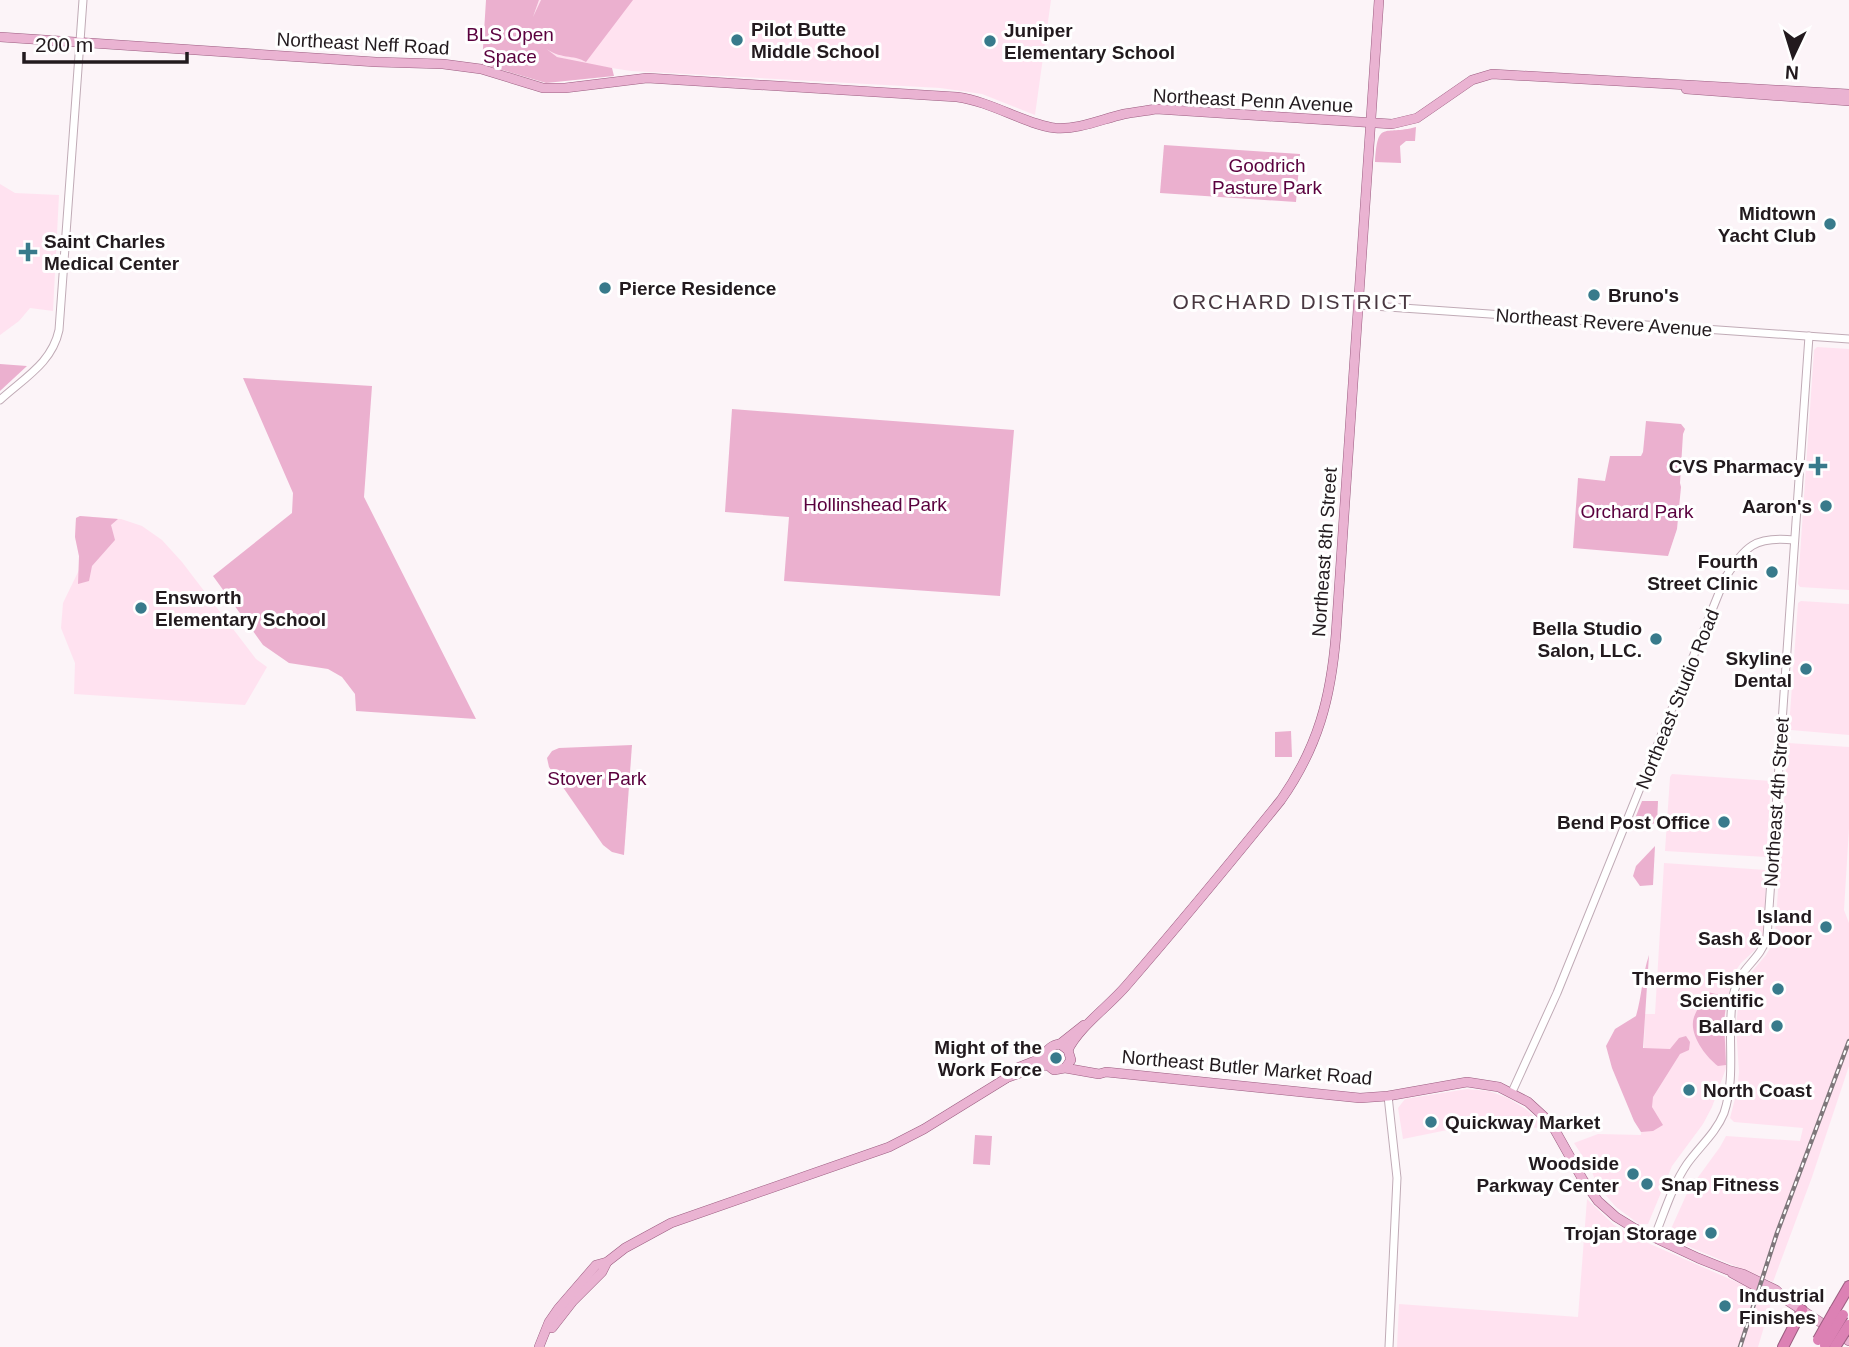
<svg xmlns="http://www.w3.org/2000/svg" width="1849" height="1347" font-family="Arial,sans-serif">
  <rect width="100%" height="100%" fill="#fcf4f8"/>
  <g fill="#ffe2f0">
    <polygon points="539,0 1051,0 1035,115 982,94 940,88 631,71 586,64 557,57 548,52 541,45 535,35 533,17"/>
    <polygon points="0,184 15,193 59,195 53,311 30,308 19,321 0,335"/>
    <polygon points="1817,347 1849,349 1849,590 1800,587 1798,584 1814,350"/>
    <polygon points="80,516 121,519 142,526 162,540 182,562 256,659 267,667 245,705 74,694 75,663 61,628 63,603 79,570 79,556 75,537 76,518"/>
    <polygon points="1801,601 1849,604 1849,735 1791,730 1789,727 1798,603"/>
    <polygon points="1788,743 1849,747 1849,828 1844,910 1849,923 1849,1066 1812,1177 1773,1282 1678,1242 1676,1234 1670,1231 1688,1191 1720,1147 1726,1136 1800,1141 1803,1128 1734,1122 1730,1118 1737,1091 1739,1072 1736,1026 1739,998 1743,982 1766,955 1772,945 1775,934"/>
    <polygon points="1672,774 1771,781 1766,857 1665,851 1670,777"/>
    <polygon points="1664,863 1766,870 1765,932 1756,949 1741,963 1732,976 1724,1021 1727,1058 1726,1068 1712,1107 1703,1124 1672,1166 1648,1224 1639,1224 1616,1207 1597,1185 1591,1169 1574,1143 1598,1134 1641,1135 1645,1014 1655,1014"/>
    <polygon points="1467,1089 1489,1091 1508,1098 1527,1110 1546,1128 1467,1126 1403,1139 1398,1108 1405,1099"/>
    <polygon points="1587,1199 1614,1225 1632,1236 1748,1287 1772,1300 1758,1347 1397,1347 1399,1304 1578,1317"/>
  </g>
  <g fill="#ebb0cf">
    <path d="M486 0H539L533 17 541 0H633L586 62C573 54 560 60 544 47L557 57 612 68 614 76 546 83 482 64Z"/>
    <path d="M1416 127 1415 141H1406L1400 146 1401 163 1375 162C1378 119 1383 136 1416 127Z"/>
    <polygon points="1164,145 1300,154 1296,202 1160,193"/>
    <polygon points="0,364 27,366 0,391"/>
    <polygon points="243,378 372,386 364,497 476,719 356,711 355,694 342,677 328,669 289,663 263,645 213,576 292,513 293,493"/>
    <polygon points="732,409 1014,430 1000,596 784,581 789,517 725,512"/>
    <polygon points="1646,421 1681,424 1685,429 1683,434 1680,483 1681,487 1677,529 1668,556 1573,548 1578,478 1605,481 1610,456 1641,456 1643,452"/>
    <polygon points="80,516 118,519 111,525 115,540 92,566 89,581 78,584 79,556 75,537 76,518"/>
    <polygon points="1291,731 1292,757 1275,757 1275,732"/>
    <polygon points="632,745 624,855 612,852 603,845 549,767 547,758 552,751 559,748"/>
    <polygon points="1642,801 1658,801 1657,824 1634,821"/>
    <polygon points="1655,846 1653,885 1640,886 1633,876 1636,866"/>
    <path d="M1649 955 1643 1048 1670 1049 1679 1038 1686 1036 1690 1042 1689 1050 1680 1054 1653 1097 1652 1107 1663 1125 1653 1131 1641 1132 1634 1121 1612 1068 1606 1046 1615 1029 1636 1016C1642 996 1642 976 1649 955Z"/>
    <path d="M1708 992 1727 997 1724 1021 1726 1065 1718 1066C1706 1057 1688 1034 1694 1017 1697 1009 1703 1000 1708 992Z"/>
    <polygon points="975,1135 992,1136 990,1165 973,1164"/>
  </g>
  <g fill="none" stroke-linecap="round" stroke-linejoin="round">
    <g stroke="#c0abb6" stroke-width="9">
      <g id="minor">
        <polyline points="1359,305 1849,339"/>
        <path d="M0 400C24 378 52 363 59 330L83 0"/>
        <path d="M1512 1092 1557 993 1725 578C1746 546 1754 536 1794 540"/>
        <polyline points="1388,1096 1397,1178 1389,1347"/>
        <path d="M1654 1238C1664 1214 1672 1186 1687 1164 1699 1147 1716 1133 1724 1113 1737 1074 1726 1035 1733 996 1740 965 1759 963 1767 937L1809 336"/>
      </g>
    </g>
    <g stroke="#9b5d80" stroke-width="10">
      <g id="major">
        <path d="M0 37 376 62 443 64 481 69 543 88H565L647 78 957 97C993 102 1024 124 1055 128 1078 130 1102 119 1124 114 1135 112 1145 111 1156 109L1392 124 1417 118 1472 80 1492 74 1849 94"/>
        <polyline points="1686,89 1849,101"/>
        <polyline points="1060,1044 1084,1025"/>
        <path d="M1068 1050C1079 1027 1109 1006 1126 986 1179 925 1230 863 1281 800 1318 747 1331 698 1336 634L1379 0"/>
        <path d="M1065 1068 1071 1060 1068 1050 1060 1044C1044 1046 1040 1061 1054 1070L1065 1068 1099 1074 1106 1072 1360 1098 1388 1096 1467 1082 1499 1087 1528 1102 1551 1123 1583 1180 1598 1201 1616 1217 1634 1228 1698 1258 1728 1270 1743 1274 1776 1290 1785 1299 1849 1341"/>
        <polyline points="1006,1078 1037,1067 1047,1065"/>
        <polyline points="1732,1273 1774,1296 1785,1299"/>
        <polyline points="552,1328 573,1301 602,1272 607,1262"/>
        <polyline points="539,1347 549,1322 558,1309 596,1265 607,1262 625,1248 671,1223 889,1147 924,1129 1005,1079 1017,1068 1045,1057"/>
      </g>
    </g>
    <g stroke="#9b5d80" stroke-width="12">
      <g id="highway">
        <polyline points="1835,1310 1849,1286"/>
        <polyline points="1783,1347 1802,1310"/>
      </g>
    </g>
    <use href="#minor" stroke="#fff" stroke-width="7"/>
    <use href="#major" stroke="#eab3d2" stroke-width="9"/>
    <use href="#highway" stroke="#dc81b4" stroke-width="10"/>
    <g stroke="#7f777b" stroke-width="4.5">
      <polyline id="rail" points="1740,1347 1777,1233 1849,1041"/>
    </g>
    <use href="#rail" stroke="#fff" stroke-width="2" stroke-dasharray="5" stroke-linecap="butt"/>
    <g stroke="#9b5d80" stroke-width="12" stroke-linecap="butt">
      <g id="highway-bridge">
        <polyline points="1818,1340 1835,1310"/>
        <polyline points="1825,1345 1843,1315"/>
        <polyline points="1835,1347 1849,1325"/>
      </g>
    </g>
    <use href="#highway-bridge" stroke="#dc81b4" stroke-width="10"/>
  </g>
  <g fill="#387a8b" stroke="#fff" stroke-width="2.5">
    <circle cx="737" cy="40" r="7"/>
    <circle cx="990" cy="41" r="7"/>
    <circle cx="1830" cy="224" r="7"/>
    <path d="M24.5 241.5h7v7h7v7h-7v7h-7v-7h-7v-7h7z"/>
    <circle cx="605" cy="288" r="7"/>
    <circle cx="1594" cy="295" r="7"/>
    <path d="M1814.5 455.5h7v7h7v7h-7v7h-7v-7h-7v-7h7z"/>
    <circle cx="1826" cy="506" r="7"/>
    <circle cx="1772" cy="572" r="7"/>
    <circle cx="141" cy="608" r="7"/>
    <circle cx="1656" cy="639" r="7"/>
    <circle cx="1806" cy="669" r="7"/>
    <circle cx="1724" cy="822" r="7"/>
    <circle cx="1826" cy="927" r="7"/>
    <circle cx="1778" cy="989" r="7"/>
    <circle cx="1777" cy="1026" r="7"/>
    <circle cx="1056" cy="1058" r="7"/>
    <circle cx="1689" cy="1090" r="7"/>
    <circle cx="1431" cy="1122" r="7"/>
    <circle cx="1633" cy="1174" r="7"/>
    <circle cx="1647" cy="1184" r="7"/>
    <circle cx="1711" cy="1233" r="7"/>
    <circle cx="1725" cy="1306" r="7"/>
  </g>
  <g text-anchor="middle" stroke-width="6" stroke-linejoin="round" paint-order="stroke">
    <g font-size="19" font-weight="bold" fill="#221a1e" stroke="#fff" text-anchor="end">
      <text x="751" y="36" text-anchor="start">Pilot Butte<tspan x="751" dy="22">Middle School</tspan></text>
      <text x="1004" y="37" text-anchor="start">Juniper<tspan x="1004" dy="22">Elementary School</tspan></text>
      <text x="1816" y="220">Midtown<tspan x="1816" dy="22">Yacht Club</tspan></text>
      <text x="44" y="248" text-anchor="start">Saint Charles<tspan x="44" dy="22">Medical Center</tspan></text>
      <text x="619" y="295" text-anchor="start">Pierce Residence</text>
      <text x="1608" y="302" text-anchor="start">Bruno's</text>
      <text x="1804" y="473">CVS Pharmacy</text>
      <text x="1812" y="513">Aaron's</text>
      <text x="1758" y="568">Fourth<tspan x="1758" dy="22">Street Clinic</tspan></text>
      <text x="155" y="604" text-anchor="start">Ensworth<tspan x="155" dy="22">Elementary School</tspan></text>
      <text x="1642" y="635">Bella Studio<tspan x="1642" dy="22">Salon, LLC.</tspan></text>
      <text x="1792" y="665">Skyline<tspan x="1792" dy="22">Dental</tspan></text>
      <text x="1710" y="829">Bend Post Office</text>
      <text x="1812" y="923">Island<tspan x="1812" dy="22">Sash &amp; Door</tspan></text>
      <text x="1764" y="985">Thermo Fisher<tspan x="1764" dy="22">Scientific</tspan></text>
      <text x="1763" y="1033">Ballard</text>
      <text x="1042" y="1054">Might of the<tspan x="1042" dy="22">Work Force</tspan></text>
      <text x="1703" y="1097" text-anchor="start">North Coast</text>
      <text x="1445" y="1129" text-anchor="start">Quickway Market</text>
      <text x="1619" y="1170">Woodside<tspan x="1619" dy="22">Parkway Center</tspan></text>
      <text x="1661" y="1191" text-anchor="start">Snap Fitness</text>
      <text x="1697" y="1240">Trojan Storage</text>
      <text x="1739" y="1302" text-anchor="start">Industrial<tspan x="1739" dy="22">Finishes</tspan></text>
    </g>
    <g font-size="19" fill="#5a013e" stroke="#fff">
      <text x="510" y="41">BLS Open<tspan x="510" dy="22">Space</tspan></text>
      <text x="1267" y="172">Goodrich<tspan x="1267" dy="22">Pasture Park</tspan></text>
      <text x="875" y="511">Hollinshead Park</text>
      <text x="1637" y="518">Orchard Park</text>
      <text x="597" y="785">Stover Park</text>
    </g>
    <g font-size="19" fill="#221a1e" stroke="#fff">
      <text transform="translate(363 43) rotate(3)" y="7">Northeast Neff Road</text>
      <text transform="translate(1253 100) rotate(3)" y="7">Northeast Penn Avenue</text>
      <text transform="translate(1604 322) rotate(4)" y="7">Northeast Revere Avenue</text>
      <text transform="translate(1324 552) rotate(-86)" y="7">Northeast 8th Street</text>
      <text transform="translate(1677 699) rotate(-68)" y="7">Northeast Studio Road</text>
      <text transform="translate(1776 802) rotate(-86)" y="7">Northeast 4th Street</text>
      <text transform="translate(1247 1067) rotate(5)" y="7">Northeast Butler Market Road</text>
    </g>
    <g font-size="21" letter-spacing="2" fill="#493841" stroke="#fff">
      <text x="1293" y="309">ORCHARD DISTRICT</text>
    </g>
  </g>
  <g transform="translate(1793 56) rotate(184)" stroke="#ffffff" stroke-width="5" paint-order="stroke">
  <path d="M0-5L12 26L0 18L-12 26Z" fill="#221a1e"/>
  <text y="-10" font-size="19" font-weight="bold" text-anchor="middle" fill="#221a1e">N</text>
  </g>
  <path d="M24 52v10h163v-10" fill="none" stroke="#221a1e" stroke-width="3.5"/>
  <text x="35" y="52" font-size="21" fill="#221a1e" stroke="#ffffff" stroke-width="5" paint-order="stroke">200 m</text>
</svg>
